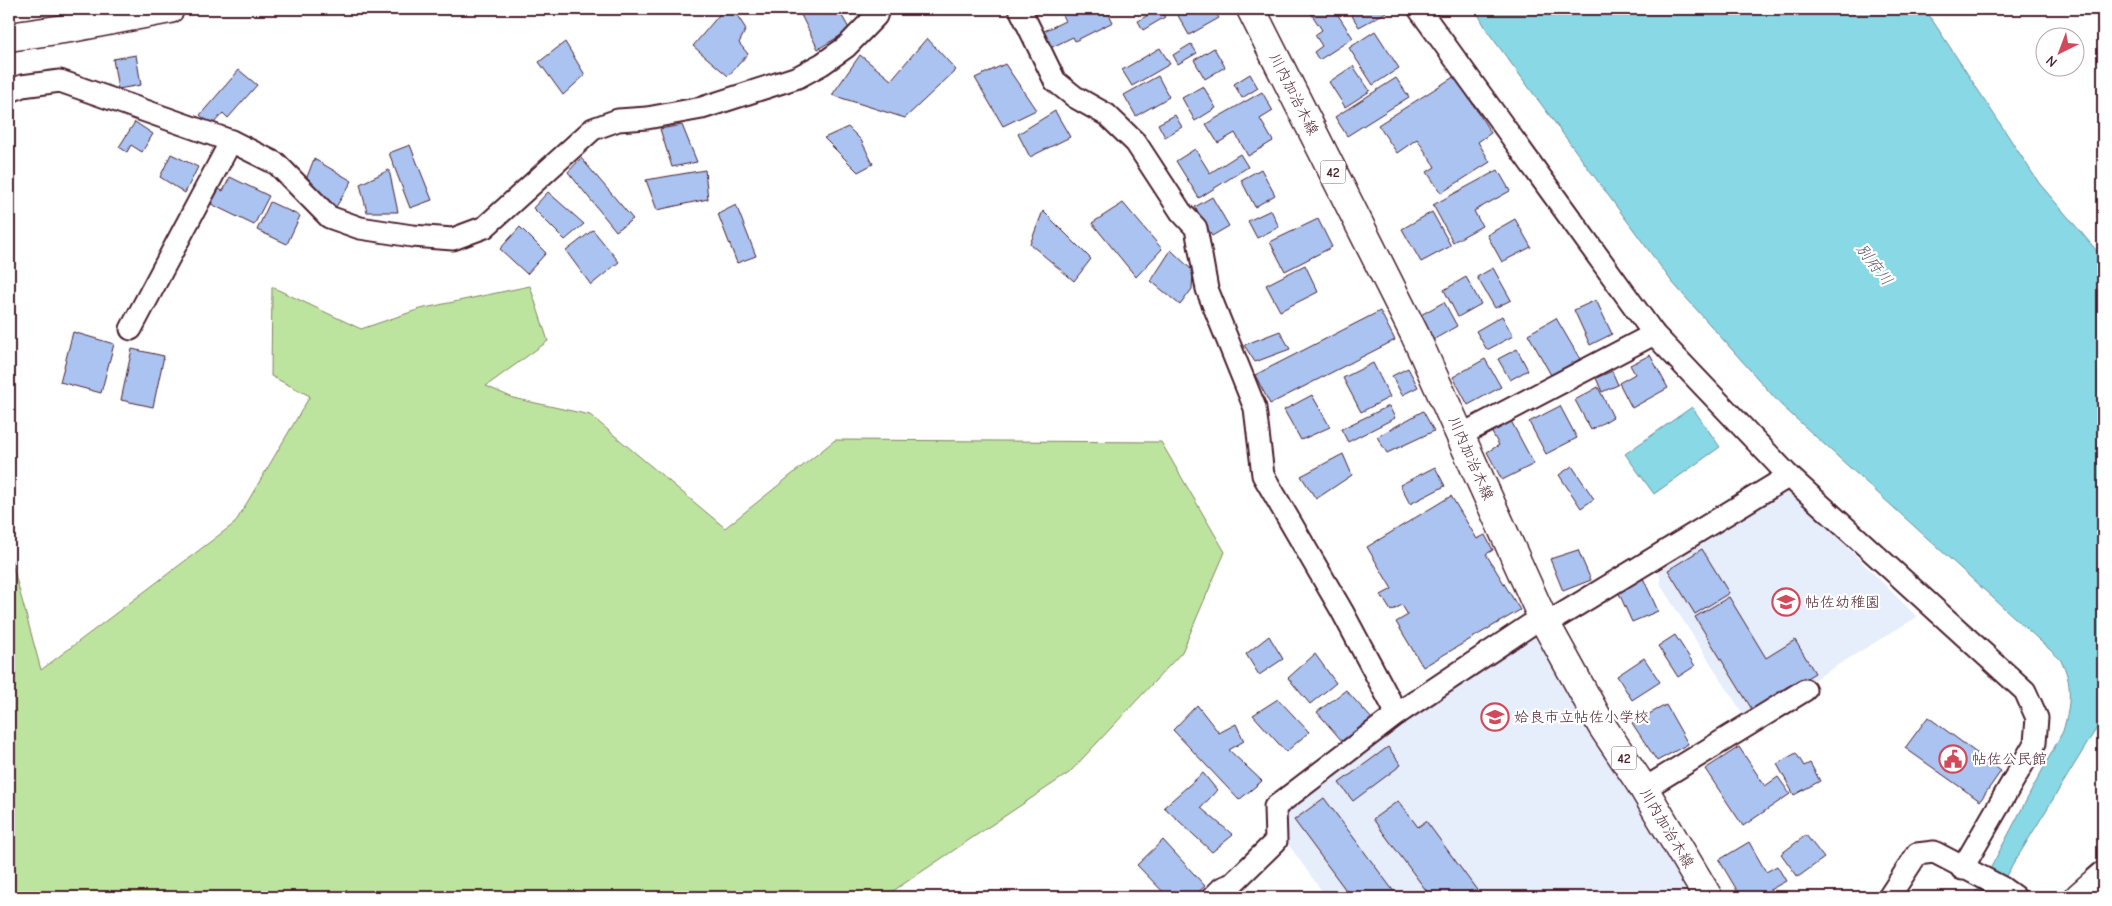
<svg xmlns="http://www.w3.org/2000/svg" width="2112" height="906" font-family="'Comic Neue','Klee One',sans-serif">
  <rect width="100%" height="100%" fill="#fff"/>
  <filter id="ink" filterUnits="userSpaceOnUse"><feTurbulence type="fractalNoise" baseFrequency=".02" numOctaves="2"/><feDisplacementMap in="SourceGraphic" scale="10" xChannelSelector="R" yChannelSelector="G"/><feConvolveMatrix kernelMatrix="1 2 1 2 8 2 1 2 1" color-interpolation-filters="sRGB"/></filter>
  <g filter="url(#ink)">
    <g fill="#e6edfb">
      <polygon points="1787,487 1917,617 1747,720 1661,586 1659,571"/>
      <polygon points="1531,631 1691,897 1326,897 1286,841 1285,802"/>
    </g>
    <polygon fill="#bde49f" stroke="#848265" points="530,286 548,341 486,386 513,398 590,415 725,528 835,440 1161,442 1225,552 1182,652 1069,773 884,897 9,897 9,552 41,670 235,523 310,396 271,376 272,287 361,329 420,309"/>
    <g fill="#88d8e5" stroke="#6f8e9b">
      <path d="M1475 9H1925L2039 183 2103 258V720L2098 726 1993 897H1969L1980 888 2063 731C2070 707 2074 682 2060 659L1781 405 1672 282 1488 32Z"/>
      <polygon points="1692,407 1720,447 1654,494 1625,454"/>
    </g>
    <g fill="#aac3f1" stroke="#4a1f2b">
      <polygon points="724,9 733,9 746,29 739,43 748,54 728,76 693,46"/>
      <polygon points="798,9 838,9 850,30 818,49"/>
      <polygon points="1059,9 1106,9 1113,22 1075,41 1073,37 1050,48 1042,32 1065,21"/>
      <polygon points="1158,9 1160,9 1165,17 1143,30 1138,21"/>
      <polygon points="1181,9 1213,9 1219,18 1189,35 1176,12"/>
      <polygon points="1316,9 1334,9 1353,38 1319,60 1314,52 1322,46 1315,35 1322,30 1310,12"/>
      <polygon points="1340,9 1392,9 1359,27 1349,11 1343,15"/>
      <polygon points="1375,31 1399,68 1373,85 1349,48"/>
      <polygon points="927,38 956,70 905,118 832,95 860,55 891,80"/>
      <polygon points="565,42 585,75 563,95 539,62"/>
      <polygon points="1191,44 1197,53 1178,64 1173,55"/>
      <polygon points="1160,48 1170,64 1132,86 1122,70"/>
      <polygon points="1214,48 1225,67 1205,79 1194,60"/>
      <polygon points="136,55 141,85 118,89 113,59"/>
      <polygon points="1005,64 1036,110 1003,126 975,78"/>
      <polygon points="1353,66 1370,91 1345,107 1329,82"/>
      <polygon points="239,70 257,85 228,118 223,113 212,125 200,115"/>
      <polygon points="1250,74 1258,88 1242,98 1234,84"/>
      <polygon points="1158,76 1169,97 1136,116 1124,95"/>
      <polygon points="1455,76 1491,133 1478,142 1490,162 1441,193 1427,172 1435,167 1417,139 1397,153 1378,125"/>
      <polygon points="1396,78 1409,97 1347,136 1335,117"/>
      <polygon points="1203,86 1216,108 1195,121 1182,98"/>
      <polygon points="1262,92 1273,111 1260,119 1273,141 1248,156 1235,133 1218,143 1206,124"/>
      <polygon points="1055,111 1070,137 1030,157 1018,134"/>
      <polygon points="1175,115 1182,127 1165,137 1158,124"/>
      <polygon points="135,122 153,134 142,152 131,145 127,152 119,147"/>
      <polygon points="682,125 697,162 672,167 660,129"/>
      <polygon points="848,127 861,140 873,164 858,172 824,138"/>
      <polygon points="410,145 432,200 410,208 389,153"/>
      <polygon points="1195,149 1210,173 1240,154 1248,167 1199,198 1176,161"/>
      <polygon points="171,154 198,167 185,193 160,177"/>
      <polygon points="581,158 633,219 616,231 568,172"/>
      <polygon points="314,159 352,181 334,210 307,177"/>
      <polygon points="1261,169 1275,195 1255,207 1241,180"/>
      <polygon points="389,170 398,212 367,212 360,184"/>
      <polygon points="705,170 708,199 657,210 646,180"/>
      <polygon points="1498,170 1510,191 1474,211 1482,226 1453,242 1433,205"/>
      <polygon points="230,177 269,196 254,225 211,204 219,189 223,191"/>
      <polygon points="548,192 584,224 565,240 533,208"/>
      <polygon points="1212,197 1229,226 1212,236 1195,207"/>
      <polygon points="270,202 300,216 287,244 257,230"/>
      <polygon points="1123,203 1162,249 1136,277 1092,223"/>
      <polygon points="736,205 756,256 737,263 718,214"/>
      <polygon points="1271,210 1279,227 1257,238 1248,221"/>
      <polygon points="1043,211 1091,259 1074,281 1030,244"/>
      <polygon points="1432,212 1451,246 1421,262 1402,229"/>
      <polygon points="1318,219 1332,247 1285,271 1270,242"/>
      <polygon points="1515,219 1531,247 1502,262 1487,235"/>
      <polygon points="520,227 546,253 527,274 500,249"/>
      <polygon points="593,230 619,262 591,285 566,251"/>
      <polygon points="1171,250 1193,271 1192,289 1180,305 1151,281"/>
      <polygon points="1305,265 1318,292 1280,311 1266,285"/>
      <polygon points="1493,268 1511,300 1495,308 1477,277"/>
      <polygon points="1466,277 1481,304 1458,317 1444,290"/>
      <polygon points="1596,300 1612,334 1590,345 1574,310"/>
      <polygon points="1444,302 1457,326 1433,340 1419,316"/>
      <polygon points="1380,311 1395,340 1270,404 1255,375"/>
      <polygon points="1502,316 1513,336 1487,350 1476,331"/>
      <polygon points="1556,318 1580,359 1551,375 1528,334"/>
      <polygon points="1280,331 1290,349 1255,362 1244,345"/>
      <polygon points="73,332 114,344 101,393 60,382"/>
      <polygon points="132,349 164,356 153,407 121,400"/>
      <polygon points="1517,349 1528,370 1510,380 1498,359"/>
      <polygon points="1650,355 1668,388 1632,408 1619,383 1635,374 1630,365"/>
      <polygon points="1485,359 1501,387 1468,405 1453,377"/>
      <polygon points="1373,363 1390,397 1361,412 1343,378"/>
      <polygon points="1408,368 1418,387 1402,395 1392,376"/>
      <polygon points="1612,371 1618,385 1602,392 1596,378"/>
      <polygon points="1598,387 1613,417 1591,430 1575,400"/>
      <polygon points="1312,395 1330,427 1301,440 1284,410"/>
      <polygon points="1389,406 1395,418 1348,442 1341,429"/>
      <polygon points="1560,406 1577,438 1546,454 1529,422"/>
      <polygon points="1423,411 1434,431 1387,453 1377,437"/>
      <polygon points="1511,421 1534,464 1502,480 1487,452 1499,445 1491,431"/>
      <polygon points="1343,454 1352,475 1316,499 1301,476"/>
      <polygon points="1572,466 1594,499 1581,508 1559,475"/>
      <polygon points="1435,467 1445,486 1410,504 1400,485"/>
      <polygon points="1451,496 1477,539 1485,535 1493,550 1486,554 1520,610 1423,667 1396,622 1408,615 1402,605 1391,611 1381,595 1392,589 1367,547"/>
      <polygon points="1702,549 1729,593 1695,614 1668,570"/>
      <polygon points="1578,550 1591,580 1563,591 1550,559"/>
      <polygon points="1643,578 1658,611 1632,622 1617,589"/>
      <polygon points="1729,597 1766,658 1795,640 1815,673 1753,711 1695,617"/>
      <polygon points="1675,635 1695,666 1678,677 1658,646"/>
      <polygon points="1269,636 1283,659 1259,675 1246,654"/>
      <polygon points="1315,654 1336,683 1310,704 1288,678"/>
      <polygon points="1644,658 1660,682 1632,700 1617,676"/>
      <polygon points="1346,690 1372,719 1342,741 1317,712"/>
      <polygon points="1278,699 1309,732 1286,752 1253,715"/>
      <polygon points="1197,705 1219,733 1236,724 1244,741 1229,750 1262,781 1239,800 1173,730"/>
      <polygon points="1666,705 1688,744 1657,761 1632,723"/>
      <polygon points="1928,717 2001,771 1980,801 1905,748"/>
      <polygon points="1388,747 1401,765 1353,801 1339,783"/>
      <polygon points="1739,747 1765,786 1778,777 1790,794 1743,826 1705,769"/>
      <polygon points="1796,753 1804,766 1810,763 1820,781 1794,795 1777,764"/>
      <polygon points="1203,773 1217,790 1201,808 1233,835 1212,852 1164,807"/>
      <polygon points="1324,798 1398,897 1351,897 1294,820"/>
      <polygon points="1398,801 1418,827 1426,821 1482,897 1431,897 1373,819"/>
      <polygon points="1806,835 1824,858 1798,877 1781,854"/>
      <polygon points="1163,840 1205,886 1193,897 1168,897 1137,865"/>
      <polygon points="1749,842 1766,872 1777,866 1786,881 1757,897 1741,897 1719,860"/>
    </g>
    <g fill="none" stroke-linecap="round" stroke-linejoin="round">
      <g stroke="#4a1f2b" stroke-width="25">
        <g id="minor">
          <polyline points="1020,9 1055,81 1075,97 1107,115 1136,143 1181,212 1196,228 1207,289 1255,408 1263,475 1342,611 1397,714"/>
          <polyline points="1419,9 1654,334 1789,476 2025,691 2037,718 2035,743 1962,869"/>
          <polyline points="9,92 22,86 60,81 231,141 277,164 329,217 360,228 412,236 453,239 485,227 593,129 618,120 647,118 702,108 798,77 822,64 846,47 876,16 878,9"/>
          <polyline points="131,329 231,141"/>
          <polyline points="1461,435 1654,334"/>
          <polyline points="1546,624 1789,476"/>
          <polyline points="1644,789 1805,690"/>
          <polyline points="1213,897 1222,888 1232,884 1276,841 1275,807 1397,714 1542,617"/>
          <polyline points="1889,897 1917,854 1934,852 2001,887 2015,897"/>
        </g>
      </g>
      <g stroke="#4a1f2b" stroke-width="31">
        <polyline id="secondary" points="2079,897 2103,876"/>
      </g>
      <g stroke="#4a1f2b" stroke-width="31">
        <polyline id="primary" points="1251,9 1415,335 1542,617 1602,726 1644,789 1708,897"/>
      </g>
      <g stroke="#4a1f2b" stroke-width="31">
        <polyline id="motorway" points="9,37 71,28 170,9"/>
      </g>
      <use href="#minor" stroke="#fff" stroke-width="21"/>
      <use href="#secondary" stroke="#fff" stroke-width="28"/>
      <use href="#primary" stroke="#fff" stroke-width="28"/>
      <use href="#motorway" stroke="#fff" stroke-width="28"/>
    </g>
  </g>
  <defs>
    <g id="school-ring" transform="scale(1.4375)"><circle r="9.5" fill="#fff" stroke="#d1495b" stroke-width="1.5"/><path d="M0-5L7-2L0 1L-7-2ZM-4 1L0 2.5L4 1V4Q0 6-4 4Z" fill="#d1495b"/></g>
    <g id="civic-ring" transform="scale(1.4375)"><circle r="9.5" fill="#fff" stroke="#d1495b" stroke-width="1.5"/><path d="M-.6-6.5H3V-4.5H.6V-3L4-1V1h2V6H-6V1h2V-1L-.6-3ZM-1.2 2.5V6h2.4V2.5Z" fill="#d1495b"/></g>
  </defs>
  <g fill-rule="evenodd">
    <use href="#school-ring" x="1786" y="602"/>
    <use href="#school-ring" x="1495" y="717"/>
    <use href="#civic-ring" x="1953" y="759"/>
  </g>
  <g text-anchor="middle" stroke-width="4.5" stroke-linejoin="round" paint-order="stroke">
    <g fill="#fff" stroke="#80626b" stroke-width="1">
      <rect x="1320.5" y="160.5" width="25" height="23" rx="4"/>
      <rect x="1611.5" y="746.5" width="25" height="23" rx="4"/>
    </g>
    <g font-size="14" font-weight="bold" fill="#4a1f2b">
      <text x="1333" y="177">42</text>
      <text x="1624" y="763">42</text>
    </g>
    <g font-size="15" fill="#4a1f2b" stroke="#fff">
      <text transform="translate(1294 94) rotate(63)" y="5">川内加治木線</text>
      <text transform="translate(1471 458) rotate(66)" y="5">川内加治木線</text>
      <text transform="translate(1667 828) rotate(59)" y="5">川内加治木線</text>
    </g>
    <g font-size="15" fill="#4a1f2b" stroke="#fff" text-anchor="start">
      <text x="1805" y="607">帖佐幼稚園</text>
      <text x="1514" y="722">姶良市立帖佐小学校</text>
      <text x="1972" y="764">帖佐公民館</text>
    </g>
    <g font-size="16" font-style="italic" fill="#5d5663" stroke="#fff">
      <text transform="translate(1875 264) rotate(52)" y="6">別府川</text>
    </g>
  </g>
  <rect width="2112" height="906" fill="none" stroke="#fff" stroke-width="30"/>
  <rect x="15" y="15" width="2082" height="876" fill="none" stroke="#4a1f2b" stroke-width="2" filter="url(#ink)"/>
  <g transform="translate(2060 52) rotate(222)"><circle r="24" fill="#ffffff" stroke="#b7a5aa"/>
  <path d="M0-4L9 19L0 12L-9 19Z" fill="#d1495b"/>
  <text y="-8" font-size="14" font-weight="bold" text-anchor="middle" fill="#4a1f2b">N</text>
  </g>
</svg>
